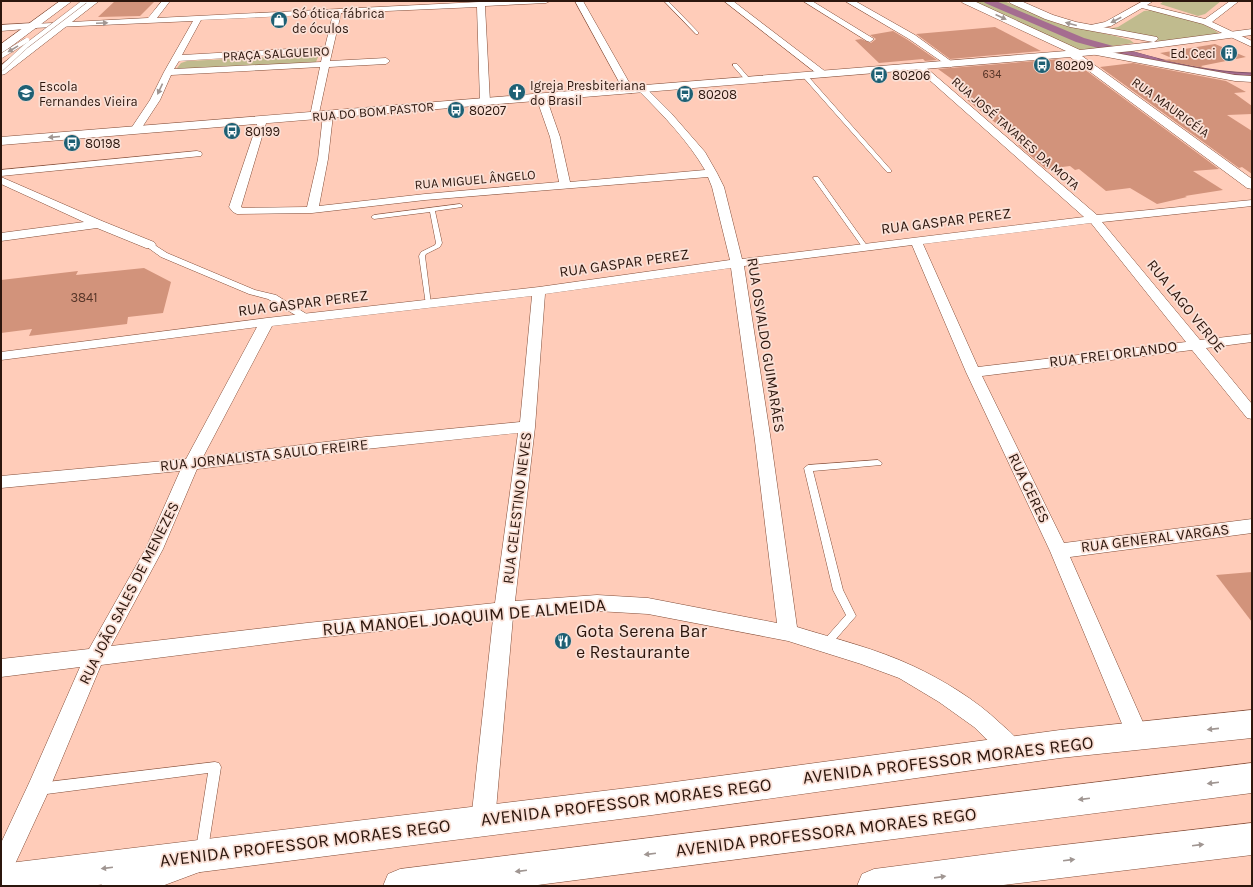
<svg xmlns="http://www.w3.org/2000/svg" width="1253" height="887" font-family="Karla,sans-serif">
  <rect width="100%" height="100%" fill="#ffccb9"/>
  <g fill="#c0bb8e">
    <polygon points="968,1 1004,1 1056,23 1115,36 1130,40 1134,43 1083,50 1075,49"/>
    <polygon points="1164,1 1221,1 1205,14 1198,16 1160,4"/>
    <path d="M1152 10C1174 15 1202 20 1220 34L1160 41 1098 31 1118 27 1144 11Z"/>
    <polygon points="311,55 318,57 316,62 178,69 177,68 181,63 187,61"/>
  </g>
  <path fill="#a56d90" stroke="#815369" d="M1134 52C1172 63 1212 72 1252 73V76L1221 74 1114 53Z"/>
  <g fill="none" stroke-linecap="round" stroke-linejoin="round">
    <polygon fill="#a56d90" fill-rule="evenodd" points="983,1 996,1 1084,38 1157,58 1158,60 1153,63 1076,42 985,3"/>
  </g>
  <g fill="#d2937b">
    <polygon points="115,1 155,1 140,16 98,17"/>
    <polygon points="995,27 1041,51 950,59 916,34"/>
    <polygon points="893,31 908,40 937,60 925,61 923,59 879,63 855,40 861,39 871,43 876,39 870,35"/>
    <polygon points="1215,44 1246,57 1201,66 1204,68 1162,60 1174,59 1160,53"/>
    <polygon points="1059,59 1081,69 1084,69 1219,169 1193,171 1223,190 1185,196 1187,197 1157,204 1130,188 1106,191 1079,169 1075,170 1070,166 1046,169 1018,145 1023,145 967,100 971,100 958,91 967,90 938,69"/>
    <polygon points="1133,63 1226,81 1246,92 1234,93 1252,106 1252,114 1227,115 1252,131 1252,174 1242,167 1239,168 1100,67"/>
    <polygon points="144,268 171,282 163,313 128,317 127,324 29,336 32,329 1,333 1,280 78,271 76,275"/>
    <polygon points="1252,572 1252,622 1216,575"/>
  </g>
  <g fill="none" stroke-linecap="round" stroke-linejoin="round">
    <g stroke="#834d38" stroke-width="1">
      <g id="service">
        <polygon points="664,1 668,1 698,32 698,34 696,34"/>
        <polygon points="733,64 737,64 750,79 750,81 746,81 733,66"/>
        <polygon points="803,75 807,75 891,170 891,172 887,172 803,77"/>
        <polygon points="814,177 818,177 868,247 867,248 863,248 813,178"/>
        <polygon points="460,204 462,205 462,207 435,211 442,243 440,247 426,254 425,256 431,304 428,306 426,305 419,256 421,252 435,245 436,243 430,212 374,219 371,217 374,215"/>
        <polygon points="878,460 882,463 881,465 813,471 843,590 856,616 829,647 826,648 823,647 821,644 823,641 846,615 833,590 804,468 808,465"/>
        <polygon points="215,762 219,763 221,767 208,849 206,853 202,855 198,853 196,849 208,773 39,795 35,793 33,789 35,785 39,783"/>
      </g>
    </g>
    <g stroke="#834d38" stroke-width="1">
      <polygon id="pedestrian" points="150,242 167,253 255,290 276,295 313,318 308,321 304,320 268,299 249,294 161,257 147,247 145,245 147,243"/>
    </g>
    <g stroke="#834d38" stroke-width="1">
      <g id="minor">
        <path d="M162 1H170L157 18 499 1H550L546 3 485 6 490 102 488 104H482L480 102 477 7 341 13 330 61 386 58 390 61 386 64 329 67 318 118H312L310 116 320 67 171 75 160 100 139 132 135 133 130 130 150 100 164 72 193 21 33 28 29 26 33 24 148 18ZM333 14 325 47 182 55 201 20ZM323 52 321 62 174 69 179 61Z"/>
        <polygon points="575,1 583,1 634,91 632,93 626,93 624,91"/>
        <polygon points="724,1 733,1 826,72 828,74 826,76 820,76"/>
        <polygon points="803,1 812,1 874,39 870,42 867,41"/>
        <polygon points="845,1 855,1 915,35 955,64 951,67 948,66 909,39"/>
        <polygon points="1143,1 1153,1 1147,5 1205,19 1230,1 1239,1 1212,22 1252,41 1252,47 1203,24 1142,8 1111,26 1089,30 1085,28 1086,26 1105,22"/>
        <polygon points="1094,49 1235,75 1252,76 1252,82 1235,81 1091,54 1090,52"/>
        <path d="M920 64 923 65 1097 215 1252 200V206L1102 222 1200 340 1252 334V342L1206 348 1252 404V419L1247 418 1192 350 982 376 1064 543 1252 519V533L1070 557 1149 736 1146 743 1138 746 1130 743 1050 551 966 372 912 245 744 266 771 441 797 627C836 639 877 649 913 666 943 680 976 700 1000 723 1009 731 1019 739 1024 750L1021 757 1013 760 1005 757 974 727 939 702 899 678 861 664 788 641 648 614 597 611 513 617 495 821 491 829 483 833 475 829 471 821 493 619 307 639 101 665 46 797 9 877 1 881V843L30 781 80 667 1 677V659L89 649 146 548 180 471 1 488V476L186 459 257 327 1 360V352L267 318 539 287 730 260 712 187 708 177 425 200 312 213 237 214 233 212 229 207 259 118 262 117 267 120 241 207 243 208 307 207 318 159 323 115 328 112 333 115 328 159 319 206 425 194 559 182 550 137 536 97 541 94 546 97 560 137 570 182 705 170C688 141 664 116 640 92L638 90 640 88H646L671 113 705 152 717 173 724 187 742 259 1084 217 917 69 916 67 917 65ZM1091 223 1186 342 978 367 923 244ZM731 268 755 441 777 623 648 598 597 595 515 601 535 427 545 294ZM532 296 520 422 366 437 203 457 272 326ZM518 433 495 603 307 623 111 646 163 549 197 469 366 449Z"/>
        <polygon points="197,151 201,152 202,154 201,156 1,176 1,170"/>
        <polygon points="1,177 102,221 154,242 156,245 154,248 146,248 97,228 1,241 1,233 84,222 1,184"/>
      </g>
    </g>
    <g stroke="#834d38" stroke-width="1">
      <g id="tertiary">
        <polygon points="961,1 974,1 1080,50 1153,42 1070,27 1045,19 1010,3 1008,1 1021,1 1053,15 1076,22 1157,37 1158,39 1154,42 1252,29 1252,35 1132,51 1082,56 1252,179 1252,189 1247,188 1070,57 1,145 1,137 1066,51 963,3"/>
        <polygon points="33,23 37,24 38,26 37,28 1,31 1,25"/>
      </g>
    </g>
    <g stroke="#834d38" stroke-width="1">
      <polygon id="secondary" points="1252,710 1252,738 1060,758 652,815 90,886 1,886 1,864 652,785 1060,730"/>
    </g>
    <g stroke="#834d38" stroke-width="1">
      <g id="primary">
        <polygon points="60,1 72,1 5,51 1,53 1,44"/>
        <polygon points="87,1 99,1 5,74 1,75 1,65"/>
      </g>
    </g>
    <g stroke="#834d38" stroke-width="1">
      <g id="trunk">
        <polygon points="1252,763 1252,793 530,886 383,886 388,874 400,869"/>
        <polygon points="1252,823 1252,855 995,886 857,886 862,874 874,869 1020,850"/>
        <polygon points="201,839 213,843 217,855 213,867 162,886 101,886 106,874"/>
      </g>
    </g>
    <use href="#service" fill="#fff" fill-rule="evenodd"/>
    <use href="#pedestrian" fill="#fff" fill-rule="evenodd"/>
    <use href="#minor" fill="#fff" fill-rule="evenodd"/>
    <use href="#tertiary" fill="#fff" fill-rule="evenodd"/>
    <use href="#secondary" fill="#fff" fill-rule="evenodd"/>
    <use href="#primary" fill="#fff" fill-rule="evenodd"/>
    <use href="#trunk" fill="#fff" fill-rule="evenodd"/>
    <g stroke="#834d38" stroke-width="5" stroke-linecap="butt">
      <g id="service-bridge">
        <polyline points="1,56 27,40"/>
        <polyline points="1,69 26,46 85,1"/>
      </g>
    </g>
    <use href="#service-bridge" stroke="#fff" stroke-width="4.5"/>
  </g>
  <defs><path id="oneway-solid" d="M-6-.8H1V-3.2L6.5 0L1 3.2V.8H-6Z"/></defs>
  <g fill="#a09692">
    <use href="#oneway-solid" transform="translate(1001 17) rotate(25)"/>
    <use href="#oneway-solid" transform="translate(1116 20) rotate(152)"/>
    <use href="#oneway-solid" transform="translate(102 23) rotate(-3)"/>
    <use href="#oneway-solid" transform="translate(1071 24) rotate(-165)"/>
    <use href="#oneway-solid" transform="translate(13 49) rotate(149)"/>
    <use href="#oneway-solid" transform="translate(160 89) rotate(115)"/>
    <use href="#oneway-solid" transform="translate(54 137) rotate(175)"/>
    <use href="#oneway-solid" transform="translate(1213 729) rotate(174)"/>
    <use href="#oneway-solid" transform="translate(1213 783) rotate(173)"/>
    <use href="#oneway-solid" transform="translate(1084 799) rotate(173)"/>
    <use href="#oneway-solid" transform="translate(1198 845) rotate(-7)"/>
    <use href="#oneway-solid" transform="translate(650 854) rotate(173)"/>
    <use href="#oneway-solid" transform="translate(1069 860) rotate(-7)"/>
    <use href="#oneway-solid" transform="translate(107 868) rotate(173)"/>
    <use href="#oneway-solid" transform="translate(521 871) rotate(173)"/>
    <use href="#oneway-solid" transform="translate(940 877) rotate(-8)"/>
  </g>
  <defs>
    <g id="shop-disc" transform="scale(0.9)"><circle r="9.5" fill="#1e6074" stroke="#fae0d6"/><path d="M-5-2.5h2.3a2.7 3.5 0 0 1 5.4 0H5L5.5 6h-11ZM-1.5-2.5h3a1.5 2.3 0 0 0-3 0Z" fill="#fff"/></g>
    <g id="building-disc" transform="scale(0.9)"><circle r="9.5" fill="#1e6074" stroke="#fae0d6"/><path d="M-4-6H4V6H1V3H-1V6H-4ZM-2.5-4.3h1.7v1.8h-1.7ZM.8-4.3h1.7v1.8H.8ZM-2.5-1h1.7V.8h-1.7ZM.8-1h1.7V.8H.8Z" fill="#fff"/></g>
    <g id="bus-disc" transform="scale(0.9)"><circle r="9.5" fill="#1e6074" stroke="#fae0d6"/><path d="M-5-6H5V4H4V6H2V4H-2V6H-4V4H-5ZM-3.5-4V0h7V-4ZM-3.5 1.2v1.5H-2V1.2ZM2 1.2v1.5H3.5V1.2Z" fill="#fff"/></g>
    <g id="church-disc" transform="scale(0.9)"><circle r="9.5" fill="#1e6074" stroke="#fae0d6"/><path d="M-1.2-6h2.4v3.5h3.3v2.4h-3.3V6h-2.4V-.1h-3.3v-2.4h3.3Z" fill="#fff"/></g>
    <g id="school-disc" transform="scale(0.9)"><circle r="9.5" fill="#1e6074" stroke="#fae0d6"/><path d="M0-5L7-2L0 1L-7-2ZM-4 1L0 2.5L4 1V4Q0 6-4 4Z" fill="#fff"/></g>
    <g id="restaurant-disc" transform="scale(0.9)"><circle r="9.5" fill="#1e6074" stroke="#fae0d6"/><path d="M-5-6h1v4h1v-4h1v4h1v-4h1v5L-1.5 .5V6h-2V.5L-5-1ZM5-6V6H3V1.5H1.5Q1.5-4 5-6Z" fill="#fff"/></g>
  </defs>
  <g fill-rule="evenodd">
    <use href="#shop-disc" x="279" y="20"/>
    <use href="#building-disc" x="1229" y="53"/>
    <use href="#bus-disc" x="1042" y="65"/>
    <use href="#bus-disc" x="879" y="75"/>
    <use href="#church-disc" x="517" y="92"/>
    <use href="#school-disc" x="26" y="93"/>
    <use href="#bus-disc" x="685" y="94"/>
    <use href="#bus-disc" x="456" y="110"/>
    <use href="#bus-disc" x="232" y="131"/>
    <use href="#bus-disc" x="72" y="143"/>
    <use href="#restaurant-disc" x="563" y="641"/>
  </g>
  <g text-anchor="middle" stroke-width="3.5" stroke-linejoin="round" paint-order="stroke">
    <g font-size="11" fill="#563528">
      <text x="992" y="78">634</text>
    </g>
    <g font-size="13" fill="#2c160d" stroke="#fae0d6" text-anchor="start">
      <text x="292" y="18">Só ótica fábrica<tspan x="292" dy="15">de óculos</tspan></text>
      <text x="1216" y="58" text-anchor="end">Ed. Ceci</text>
      <text x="1055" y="70">80209</text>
      <text x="892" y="80">80206</text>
      <text x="530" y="90">Igreja Presbiteriana<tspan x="530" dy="15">do Brasil</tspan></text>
      <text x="39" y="91">Escola<tspan x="39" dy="15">Fernandes Vieira</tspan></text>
      <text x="698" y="99">80208</text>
      <text x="469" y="115">80207</text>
      <text x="245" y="136">80199</text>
      <text x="85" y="148">80198</text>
    </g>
    <g font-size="13" fill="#2c160d" stroke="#fae0d6">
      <text transform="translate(276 53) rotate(-3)" y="5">PRAÇA SALGUEIRO</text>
      <text transform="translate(1171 107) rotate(36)" y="5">RUA MAURICÉIA</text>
      <text transform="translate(373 111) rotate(-5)" y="5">RUA DO BOM PASTOR</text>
      <text transform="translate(1016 133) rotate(41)" y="5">RUA JOSÉ TAVARES DA MOTA</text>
      <text transform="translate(475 179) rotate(-5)" y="5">RUA MIGUEL ÂNGELO</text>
    </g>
    <g font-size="13" fill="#563528">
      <text x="84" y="302">3841</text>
    </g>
    <g font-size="15" fill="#2c160d" stroke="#fae0d6">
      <text transform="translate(946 221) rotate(-7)" y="5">RUA GASPAR PEREZ</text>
      <text transform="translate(624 263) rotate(-8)" y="5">RUA GASPAR PEREZ</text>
      <text transform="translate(303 303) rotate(-7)" y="5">RUA GASPAR PEREZ</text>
      <text transform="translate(1186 306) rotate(51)" y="5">RUA LAGO VERDE</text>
      <text transform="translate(766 345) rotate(81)" y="5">RUA OSVALDO GUIMARÃES</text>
      <text transform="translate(1113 354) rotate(-7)" y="5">RUA FREI ORLANDO</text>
      <text transform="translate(264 455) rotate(-6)" y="5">RUA JORNALISTA SAULO FREIRE</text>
      <text transform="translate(1029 488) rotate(64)" y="5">RUA CERES</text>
      <text transform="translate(517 508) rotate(-83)" y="5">RUA CELESTINO NEVES</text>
      <text transform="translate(1155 538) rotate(-7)" y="5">RUA GENERAL VARGAS</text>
      <text transform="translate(129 593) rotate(-63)" y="5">RUA JOÃO SALES DE MENEZES</text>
    </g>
    <g font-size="18" fill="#2c160d" stroke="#fae0d6">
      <text transform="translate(464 617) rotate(-5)" y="6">RUA MANOEL JOAQUIM DE ALMEIDA</text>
      <text transform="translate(948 760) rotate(-7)" y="6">AVENIDA PROFESSOR MORAES REGO</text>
      <text transform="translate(626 802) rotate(-7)" y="6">AVENIDA PROFESSOR MORAES REGO</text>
      <text transform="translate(826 832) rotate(-7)" y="6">AVENIDA PROFESSORA MORAES REGO</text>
      <text transform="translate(305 843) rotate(-7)" y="6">AVENIDA PROFESSOR MORAES REGO</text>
    </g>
    <g font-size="18" fill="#2c160d" stroke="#fae0d6" text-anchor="start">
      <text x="576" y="637">Gota Serena Bar<tspan x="576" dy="21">e Restaurante</tspan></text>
    </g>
  </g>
  <rect width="1253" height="887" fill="none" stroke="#2c160d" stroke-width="4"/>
</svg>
